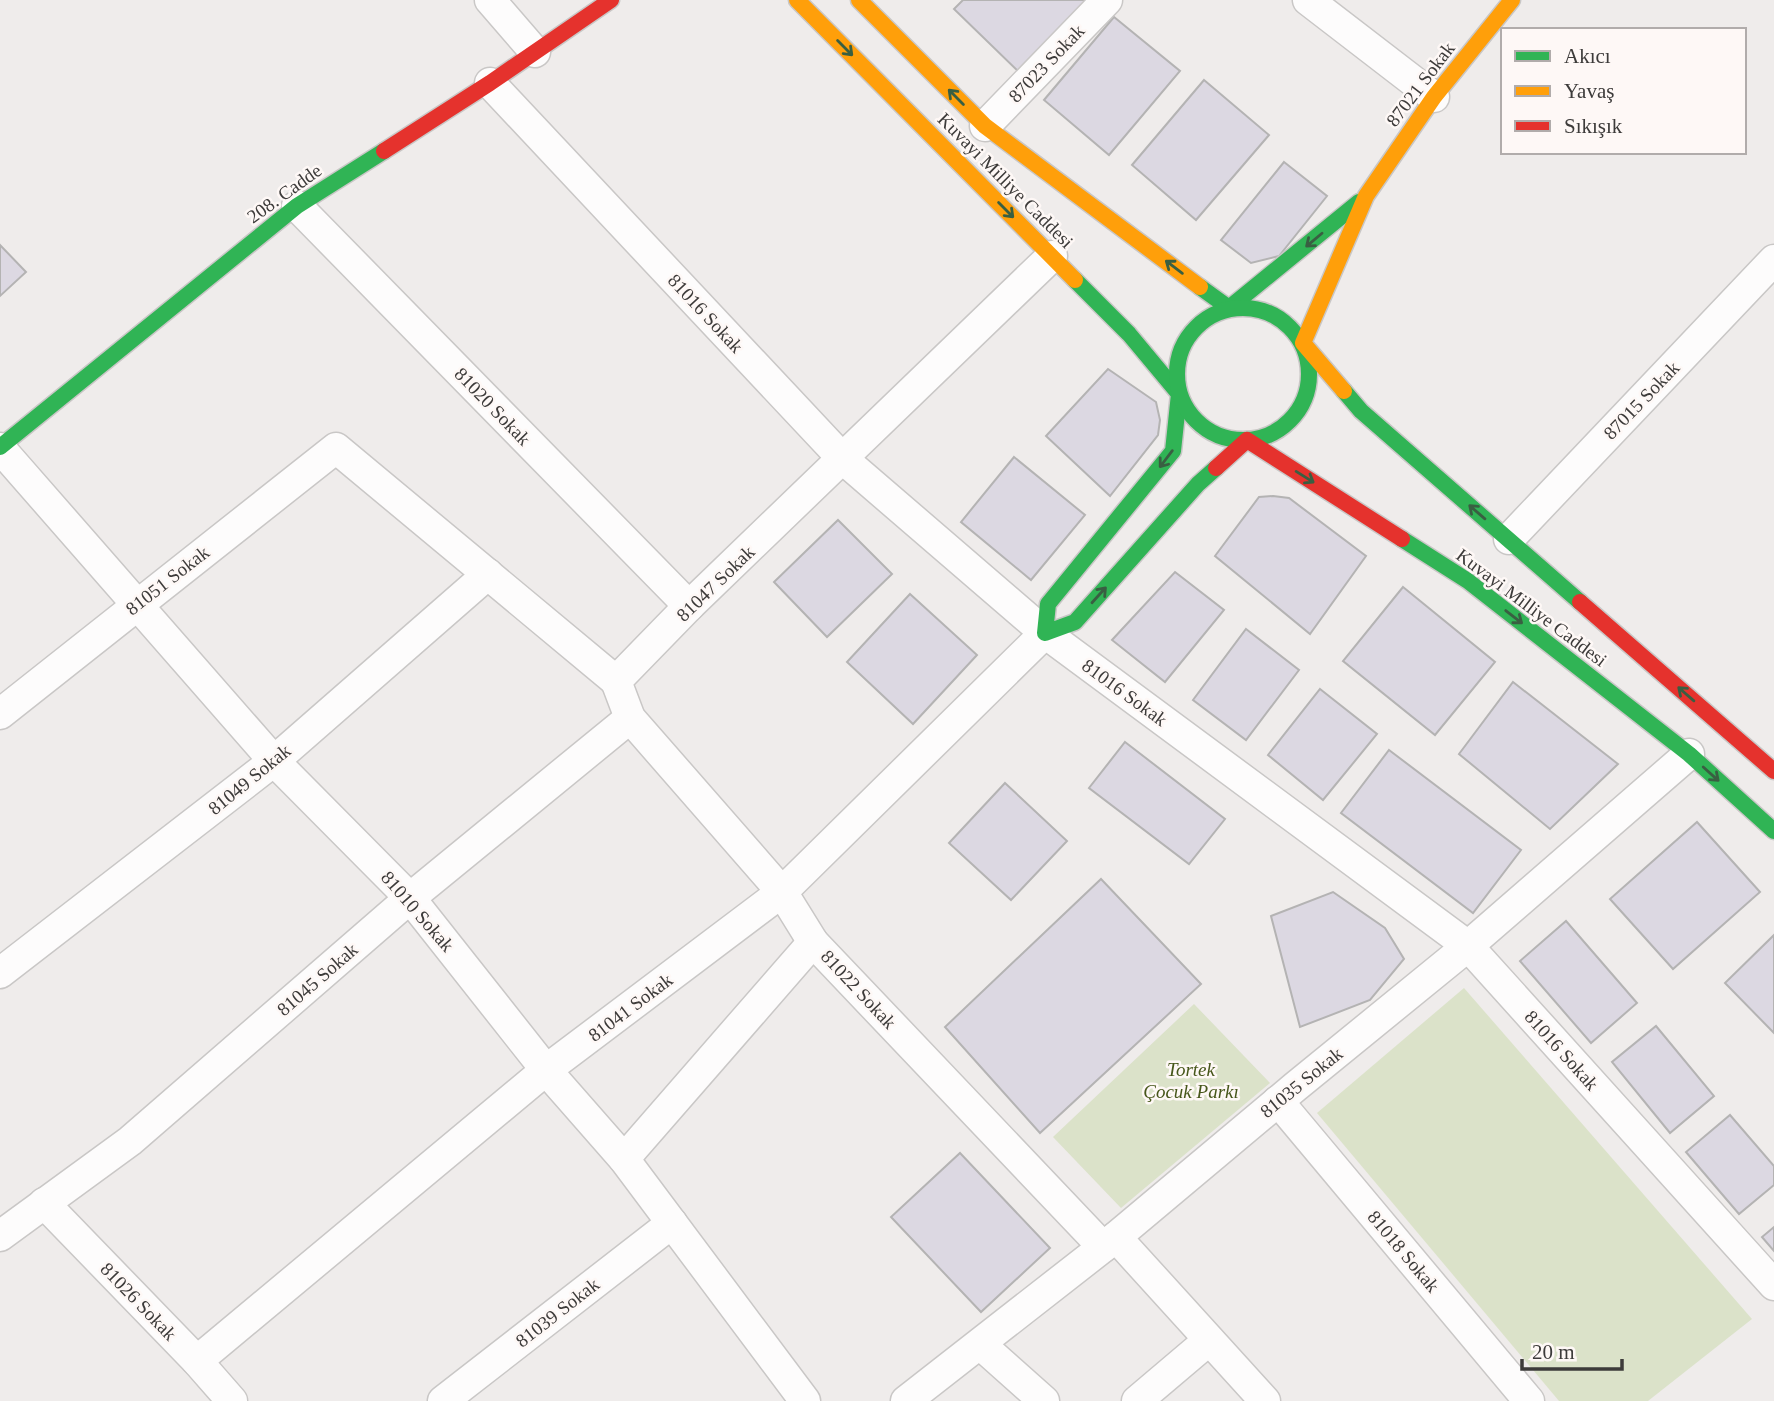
<svg xmlns="http://www.w3.org/2000/svg" width="1774" height="1401" font-family="'Times New Roman',serif">
  <rect width="100%" height="100%" fill="#efeceb"/>
  <g fill="#dbe2c9">
    <polygon points="1464,988 1752,1319 1648,1401 1559,1401 1317,1113"/>
    <polygon points="1194,1004 1270,1083 1121,1208 1053,1137"/>
  </g>
  <g fill="#dcd8e2" stroke="#b4b3b3" stroke-width="2">
    <polygon points="963,0 1096,0 1023,76 954,9"/>
    <polygon points="1114,17 1180,71 1109,155 1044,100"/>
    <polygon points="1204,80 1269,135 1196,220 1132,165"/>
    <polygon points="1284,162 1327,196 1279,256 1251,263 1221,240"/>
    <polygon points="0,245 26,272 0,296"/>
    <polygon points="1108,369 1156,402 1160,420 1158,435 1110,496 1046,436"/>
    <polygon points="1014,457 1085,515 1031,580 961,522"/>
    <polygon points="1273,496 1289,498 1366,556 1310,634 1215,556 1259,497"/>
    <polygon points="838,520 892,574 827,637 774,582"/>
    <polygon points="1175,572 1224,610 1165,682 1112,640"/>
    <polygon points="1403,587 1495,662 1435,735 1343,661"/>
    <polygon points="910,594 977,655 913,724 847,662"/>
    <polygon points="1246,629 1299,670 1246,740 1193,700"/>
    <polygon points="1513,682 1618,764 1550,829 1459,754"/>
    <polygon points="1320,689 1377,734 1323,800 1268,755"/>
    <polygon points="1125,742 1225,819 1189,864 1089,788"/>
    <polygon points="1389,750 1521,850 1473,913 1341,813"/>
    <polygon points="1005,783 1067,841 1011,900 949,843"/>
    <polygon points="1697,822 1760,892 1673,969 1610,899"/>
    <polygon points="1101,879 1201,984 1040,1133 945,1027"/>
    <polygon points="1333,892 1385,928 1404,959 1370,1000 1300,1027 1271,916"/>
    <polygon points="1566,921 1637,1003 1591,1043 1520,961"/>
    <polygon points="1774,935 1774,1033 1725,983"/>
    <polygon points="1656,1026 1714,1096 1670,1133 1612,1062"/>
    <polygon points="1730,1115 1774,1166 1774,1185 1739,1214 1686,1152"/>
    <polygon points="960,1153 1050,1248 981,1312 891,1217"/>
    <polygon points="1774,1227 1774,1251 1762,1237"/>
  </g>
  <g fill="none" stroke-linecap="round" stroke-linejoin="round">
    <g stroke="#c9c7c6" stroke-width="33">
      <g id="street">
        <polyline points="490,0 535,52"/>
        <polyline points="1308,0 1434,97"/>
        <polyline points="490,83 843,459 1045,633 1468,946 1774,1285"/>
        <polyline points="985,126 1107,0"/>
        <polyline points="297,206 689,606"/>
        <polyline points="1052,256 689,606 616,681 630,718 782,892 813,942 1103,1247"/>
        <polyline points="0,448 274,761 410,898 546,1070 624,1159 805,1401"/>
        <polyline points="1509,539 1774,260"/>
        <polyline points="0,714 336,448 616,681"/>
        <polyline points="0,973 274,761 488,574"/>
        <polyline points="1278,1101 1529,1401"/>
        <polyline points="624,1159 813,942"/>
        <polyline points="44,1203 197,1361 232,1401"/>
        <polyline points="0,1236 130,1141 410,898 630,718"/>
        <polyline points="1116,1237 1265,1401"/>
        <polyline points="980,1344 1044,1401"/>
        <polyline points="197,1361 546,1070 782,892 1045,633"/>
        <polyline points="443,1401 672,1223"/>
        <polyline points="906,1401 1116,1237 1295,1087 1468,946 1689,754"/>
        <polyline points="1137,1401 1209,1340"/>
      </g>
    </g>
    <g stroke="#c9c7c6" stroke-width="19">
      <g id="fast">
        <polyline points="1075,280 1129,334 1179,394 1173,451 1048,604 1045,633 1075,622 1198,484 1216,468"/>
        <polyline points="1200,287 1229,308 1359,202"/>
        <circle cx="1243" cy="374" r="66"/>
        <polyline points="1344,391 1361,411 1580,602"/>
        <polyline points="0,447 297,206 384,151"/>
        <polyline points="1402,539 1468,581 1689,754 1774,831"/>
      </g>
    </g>
    <g stroke="#c9c7c6" stroke-width="19">
      <g id="slow">
        <polyline points="797,0 1075,280"/>
        <polyline points="859,0 985,126 1200,287"/>
        <polyline points="1344,391 1303,343 1366,196 1434,97 1512,0"/>
      </g>
    </g>
    <g stroke="#c9c7c6" stroke-width="19">
      <g id="jam">
        <polyline points="384,151 490,83 611,0"/>
        <polyline points="1216,468 1247,440 1402,539"/>
        <polyline points="1580,602 1774,771"/>
      </g>
    </g>
    <use href="#street" stroke="#fdfcfc" stroke-width="30"/>
    <use href="#fast" stroke="#30b455" stroke-width="16"/>
    <use href="#slow" stroke="#ff9f0a" stroke-width="16"/>
    <use href="#jam" stroke="#e5322d" stroke-width="16"/>
  </g>
  <defs><path id="oneway-shaft" d="M-6 0H5M1.5-3L5.5 0L1.5 3" fill="none" stroke-width="1.6" stroke-linecap="round" stroke-linejoin="round" transform="scale(1.75)"/></defs>
  <g stroke="#395f42">
    <use href="#oneway-shaft" transform="translate(845 48) rotate(45)"/>
    <use href="#oneway-shaft" transform="translate(956 97) rotate(-135)"/>
    <use href="#oneway-shaft" transform="translate(1006 210) rotate(45)"/>
    <use href="#oneway-shaft" transform="translate(1314 240) rotate(140)"/>
    <use href="#oneway-shaft" transform="translate(1174 267) rotate(-143)"/>
    <use href="#oneway-shaft" transform="translate(1166 459) rotate(127)"/>
    <use href="#oneway-shaft" transform="translate(1305 477) rotate(32)"/>
    <use href="#oneway-shaft" transform="translate(1477 512) rotate(-139)"/>
    <use href="#oneway-shaft" transform="translate(1099 595) rotate(-48)"/>
    <use href="#oneway-shaft" transform="translate(1514 617) rotate(38)"/>
    <use href="#oneway-shaft" transform="translate(1686 694) rotate(-139)"/>
    <use href="#oneway-shaft" transform="translate(1711 774) rotate(42)"/>
  </g>
  <g text-anchor="middle" stroke-width="5" stroke-linejoin="round" paint-order="stroke">
    <g font-size="19" fill="#3d3b3a" stroke="#fef8f6">
      <text transform="translate(1046 63) rotate(-46)" y="7">87023 Sokak</text>
      <text transform="translate(1420 84) rotate(-53)" y="7">87021 Sokak</text>
      <text transform="translate(1006 180) rotate(45)" y="7">Kuvayi Milliye Caddesi</text>
      <text transform="translate(284 193) rotate(-36)" y="7">208. Cadde</text>
      <text transform="translate(706 313) rotate(47)" y="7">81016 Sokak</text>
      <text transform="translate(1641 400) rotate(-46)" y="7">87015 Sokak</text>
      <text transform="translate(493 406) rotate(46)" y="7">81020 Sokak</text>
      <text transform="translate(167 580) rotate(-38)" y="7">81051 Sokak</text>
      <text transform="translate(715 583) rotate(-44)" y="7">81047 Sokak</text>
      <text transform="translate(1532 607) rotate(37)" y="7">Kuvayi Milliye Caddesi</text>
      <text transform="translate(1125 692) rotate(36)" y="7">81016 Sokak</text>
      <text transform="translate(249 779) rotate(-39)" y="7">81049 Sokak</text>
      <text transform="translate(418 911) rotate(49)" y="7">81010 Sokak</text>
      <text transform="translate(317 979) rotate(-41)" y="7">81045 Sokak</text>
      <text transform="translate(859 989) rotate(47)" y="7">81022 Sokak</text>
      <text transform="translate(630 1007) rotate(-37)" y="7">81041 Sokak</text>
      <text transform="translate(1562 1050) rotate(48)" y="7">81016 Sokak</text>
      <text transform="translate(1301 1082) rotate(-39)" y="7">81035 Sokak</text>
      <text transform="translate(1404 1251) rotate(50)" y="7">81018 Sokak</text>
      <text transform="translate(139 1301) rotate(46)" y="7">81026 Sokak</text>
      <text transform="translate(557 1312) rotate(-38)" y="7">81039 Sokak</text>
    </g>
    <g font-size="19" font-style="italic" fill="#47571b" stroke="#fef8f6">
      <text x="1191" y="1076">Tortek<tspan x="1191" dy="22">Çocuk Parkı</tspan></text>
    </g>
  </g>
  <rect x="1501" y="28" width="245" height="126" fill="#fef8f6" stroke="#b1acab" stroke-width="2"/>
  <rect x="1515" y="51" width="35" height="10" fill="#30b455" stroke="#b1acab" stroke-width="2"/>
  <text x="1564" y="63" font-size="21" fill="#3d3b3a">Akıcı</text>
  <rect x="1515" y="86" width="35" height="10" fill="#ff9f0a" stroke="#b1acab" stroke-width="2"/>
  <text x="1564" y="98" font-size="21" fill="#3d3b3a">Yavaş</text>
  <rect x="1515" y="121" width="35" height="10" fill="#e5322d" stroke="#b1acab" stroke-width="2"/>
  <text x="1564" y="133" font-size="21" fill="#3d3b3a">Sıkışık</text>
  <path d="M1522 1359v10h100v-10" fill="none" stroke="#3d3b3a" stroke-width="3.5"/>
  <text x="1532" y="1359" font-size="21" fill="#3d3b3a" stroke="#fef8f6" stroke-width="5" paint-order="stroke">20 m</text>
</svg>
